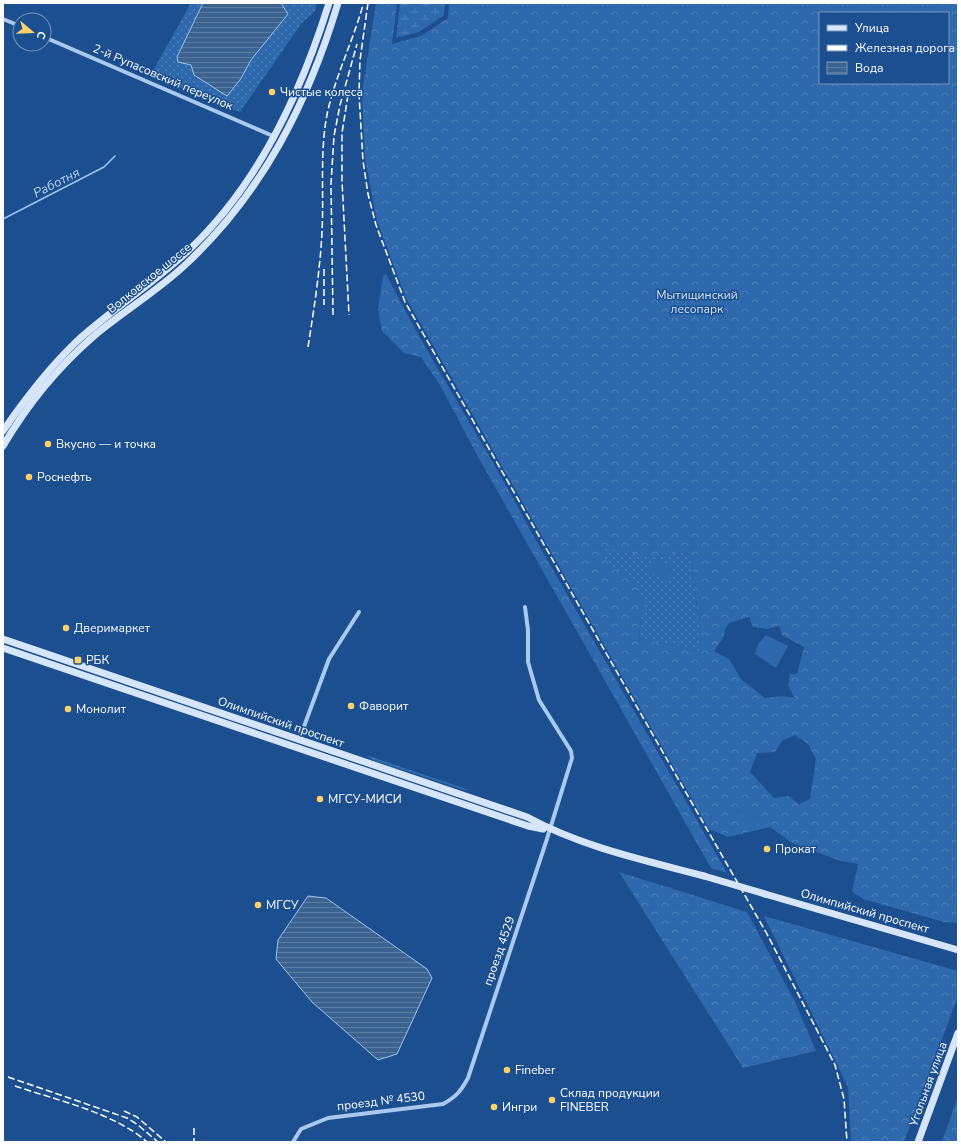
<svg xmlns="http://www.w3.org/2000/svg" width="961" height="1145" font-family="'Nunito Sans',sans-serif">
  <defs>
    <pattern id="grass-dots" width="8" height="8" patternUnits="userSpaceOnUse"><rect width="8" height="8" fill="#2e69ad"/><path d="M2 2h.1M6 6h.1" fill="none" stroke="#4d80b9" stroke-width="1.8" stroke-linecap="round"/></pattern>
    <pattern id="forest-crowns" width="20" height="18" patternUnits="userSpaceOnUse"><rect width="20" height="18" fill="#2e69ad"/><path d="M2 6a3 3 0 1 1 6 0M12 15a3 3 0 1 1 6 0" fill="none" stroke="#4d80b9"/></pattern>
    <pattern id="wetland-marsh" width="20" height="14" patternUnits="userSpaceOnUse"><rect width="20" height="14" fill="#2e69ad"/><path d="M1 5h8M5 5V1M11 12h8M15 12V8" fill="none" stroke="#4d80b9"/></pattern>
    <pattern id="water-rules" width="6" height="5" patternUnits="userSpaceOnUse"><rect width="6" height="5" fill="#3c6290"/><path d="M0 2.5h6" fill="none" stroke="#597aa1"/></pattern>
  </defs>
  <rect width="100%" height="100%" fill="#1b4f8f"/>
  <g fill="url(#grass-dots)">
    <polygon points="191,3 203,3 177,57 191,65 240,80 251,60 288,14 281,3 317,3 315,11 301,24 240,112 150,76"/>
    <polygon points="606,548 660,557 677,552 691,555 702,652 639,638 643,602 602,558"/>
    <polygon points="366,755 469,790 464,790 373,760"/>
  </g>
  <g fill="url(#forest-crowns)" fill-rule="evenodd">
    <path d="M376 3H397L392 44 421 36 448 18 449 3H958V923L944 922 863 899 852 891 858 864 841 861 792 843 770 827 728 837 709 829 406 298 377 221 365 158 362 93ZM820 13H948V83H820ZM606 549 660 557 677 552 691 555 702 652 639 638 643 602 637 585 602 558ZM749 617 753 627 767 629 779 626 782 635 804 647 797 674H790L788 686 795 698 783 696 765 698 741 679 729 659 714 651 724 636 725 629 729 623ZM795 735 808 744 816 759 810 799 799 804 788 796 774 798 750 772 757 753 775 752 782 741Z"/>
    <path d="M386 274C430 362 485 443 530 530L727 873 711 868 477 455 440 385 421 357 404 353 382 331 378 309 383 276Z"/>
    <polygon points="619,872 747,912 795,1002 816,1051 743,1068"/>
    <polygon points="764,916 958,971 958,996 904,1142 851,1142 848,1087"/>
    <polygon points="958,1096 958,1142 942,1142"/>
  </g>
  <polygon fill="url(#wetland-marsh)" points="400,3 445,3 444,15 419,32 396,38"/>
  <g fill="#2e69ad">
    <polygon points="655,559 673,565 668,581 648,571 650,564"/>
    <polygon points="766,635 788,646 776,668 755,654 758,644"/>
    <polygon points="750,805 758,823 748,828 740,809"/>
  </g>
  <g fill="url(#water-rules)" stroke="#9cc4f0">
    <polygon points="203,3 281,3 288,14 251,60 240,80 227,96 194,75 191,65 178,62 177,57"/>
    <polygon points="308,896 326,898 427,969 432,978 397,1054 378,1060 312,1002 276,959 278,940"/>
  </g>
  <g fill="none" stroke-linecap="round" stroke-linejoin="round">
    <polyline stroke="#9cc4f0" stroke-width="1.5" points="3,219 104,167 115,156"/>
    <g stroke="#a9c9ee" stroke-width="4">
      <polyline points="3,19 20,26"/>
      <polyline points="44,37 273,136"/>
      <polyline points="299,740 329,659 359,612"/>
      <path d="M293 1142 301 1129 328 1118 443 1104C456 1097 461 1091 468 1078L546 842 572 758 571 751 539 700 528 662V630L525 607"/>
    </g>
    <g stroke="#d6e6fa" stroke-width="7">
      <path d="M3 431C25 399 48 369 76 342 112 309 153 284 189 250 258 185 301 93 329 3"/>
      <path d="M3 446C27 405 59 366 95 335 124 311 157 291 184 266 262 194 308 103 338 3"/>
      <path d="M3 639 527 817C582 847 644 860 704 876"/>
      <polyline points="3,648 528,826 543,829"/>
      <polyline points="765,894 958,950"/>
      <polyline points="918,1142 958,1033"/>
    </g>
    <g stroke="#fff" stroke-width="1.5" stroke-dasharray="7 3" stroke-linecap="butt">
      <polyline points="368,3 360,60 359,94 363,161 368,194 376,225 405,302 767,934 835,1065 844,1099 847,1142"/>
      <polyline points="348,95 342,133 342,181 349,315"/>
      <polyline points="324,269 324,305"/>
      <polyline points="333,315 331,184 334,136 340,105 357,44"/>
      <path d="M308 347C314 309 320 271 322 232 324 195 320 158 326 120 333 81 352 44 363 5"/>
      <polyline points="8,1077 127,1118 138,1125 158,1142"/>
      <path d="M15 1086C56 1100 115 1113 147 1142"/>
      <polyline points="124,1111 137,1117 166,1142"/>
      <polyline points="194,1128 194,1142"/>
    </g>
    <polyline stroke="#d6e6fa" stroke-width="7" points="704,876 765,894"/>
  </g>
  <g fill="#ffd166" stroke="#1b4f8f" stroke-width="1.5">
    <circle cx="272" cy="92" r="4"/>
    <circle cx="48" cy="444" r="4"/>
    <circle cx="29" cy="477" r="4"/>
    <circle cx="66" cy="628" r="4"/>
    <rect x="74" y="656" width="8" height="8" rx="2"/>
    <circle cx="351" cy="706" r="4"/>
    <circle cx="68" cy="709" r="4"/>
    <circle cx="320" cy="799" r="4"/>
    <circle cx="767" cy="849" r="4"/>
    <circle cx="258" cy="905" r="4"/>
    <circle cx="507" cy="1070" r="4"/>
    <circle cx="552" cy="1100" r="4"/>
    <circle cx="494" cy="1107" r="4"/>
  </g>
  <g text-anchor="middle" stroke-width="3" stroke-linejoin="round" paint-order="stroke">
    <g font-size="12" fill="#fff" stroke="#1b4f8f">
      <text transform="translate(163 77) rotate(23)" y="4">2-й Рупасовский переулок</text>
      <text transform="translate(149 278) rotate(-39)" y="4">Волковское шоссе</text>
      <text transform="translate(281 722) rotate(19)" y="4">Олимпийский проспект</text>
      <text transform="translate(865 911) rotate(16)" y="4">Олимпийский проспект</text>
      <text transform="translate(499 951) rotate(-71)" y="4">проезд 4529</text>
      <text transform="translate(928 1084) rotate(-70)" y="4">Угольная улица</text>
      <text transform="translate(381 1101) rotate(-7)" y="4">проезд № 4530</text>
    </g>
    <g font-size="12" fill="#fff" stroke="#1b4f8f" text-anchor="start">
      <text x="280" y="96">Чистые колеса</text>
      <text x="56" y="448">Вкусно — и точка</text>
      <text x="37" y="481">Роснефть</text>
      <text x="74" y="632">Дверимаркет</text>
      <text x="86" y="664">РБК</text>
      <text x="359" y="710">Фаворит</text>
      <text x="76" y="713">Монолит</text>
      <text x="328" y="803">МГСУ-МИСИ</text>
      <text x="775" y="853">Прокат</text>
      <text x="266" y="909">МГСУ</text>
      <text x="515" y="1074">Fineber</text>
      <text x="560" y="1097">Склад продукции<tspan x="560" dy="14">FINEBER</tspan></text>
      <text x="502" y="1111">Ингри</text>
    </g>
    <g font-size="12" fill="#cfe3fa" stroke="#1b4f8f">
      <text x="697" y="299">Мытищинский<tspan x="697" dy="14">лесопарк</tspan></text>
    </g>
    <g font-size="13" font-style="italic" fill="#b5d3f5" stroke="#1b4f8f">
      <text transform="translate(56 182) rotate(-27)" y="5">Работня</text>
    </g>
  </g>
  <rect width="961" height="1145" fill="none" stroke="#ffffff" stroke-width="8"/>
  <rect x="819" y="12" width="130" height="72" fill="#1b4f8f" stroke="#7695bc"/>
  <rect x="827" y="25" width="20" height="6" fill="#d6e6fa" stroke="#7695bc"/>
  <text x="855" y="32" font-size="12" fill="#ffffff">Улица</text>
  <rect x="827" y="45" width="20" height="6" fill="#ffffff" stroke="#7695bc"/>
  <text x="855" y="52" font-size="12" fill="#ffffff">Железная дорога</text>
  <rect x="827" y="62" width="20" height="12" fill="url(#water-rules)" stroke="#7695bc"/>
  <text x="855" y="72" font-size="12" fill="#ffffff">Вода</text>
  <g transform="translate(32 32) rotate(109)"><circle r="19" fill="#1b4f8f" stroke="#7695bc"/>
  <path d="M0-3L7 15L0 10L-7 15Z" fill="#ffd166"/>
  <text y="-6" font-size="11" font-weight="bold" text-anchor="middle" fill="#ffffff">С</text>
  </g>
</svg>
